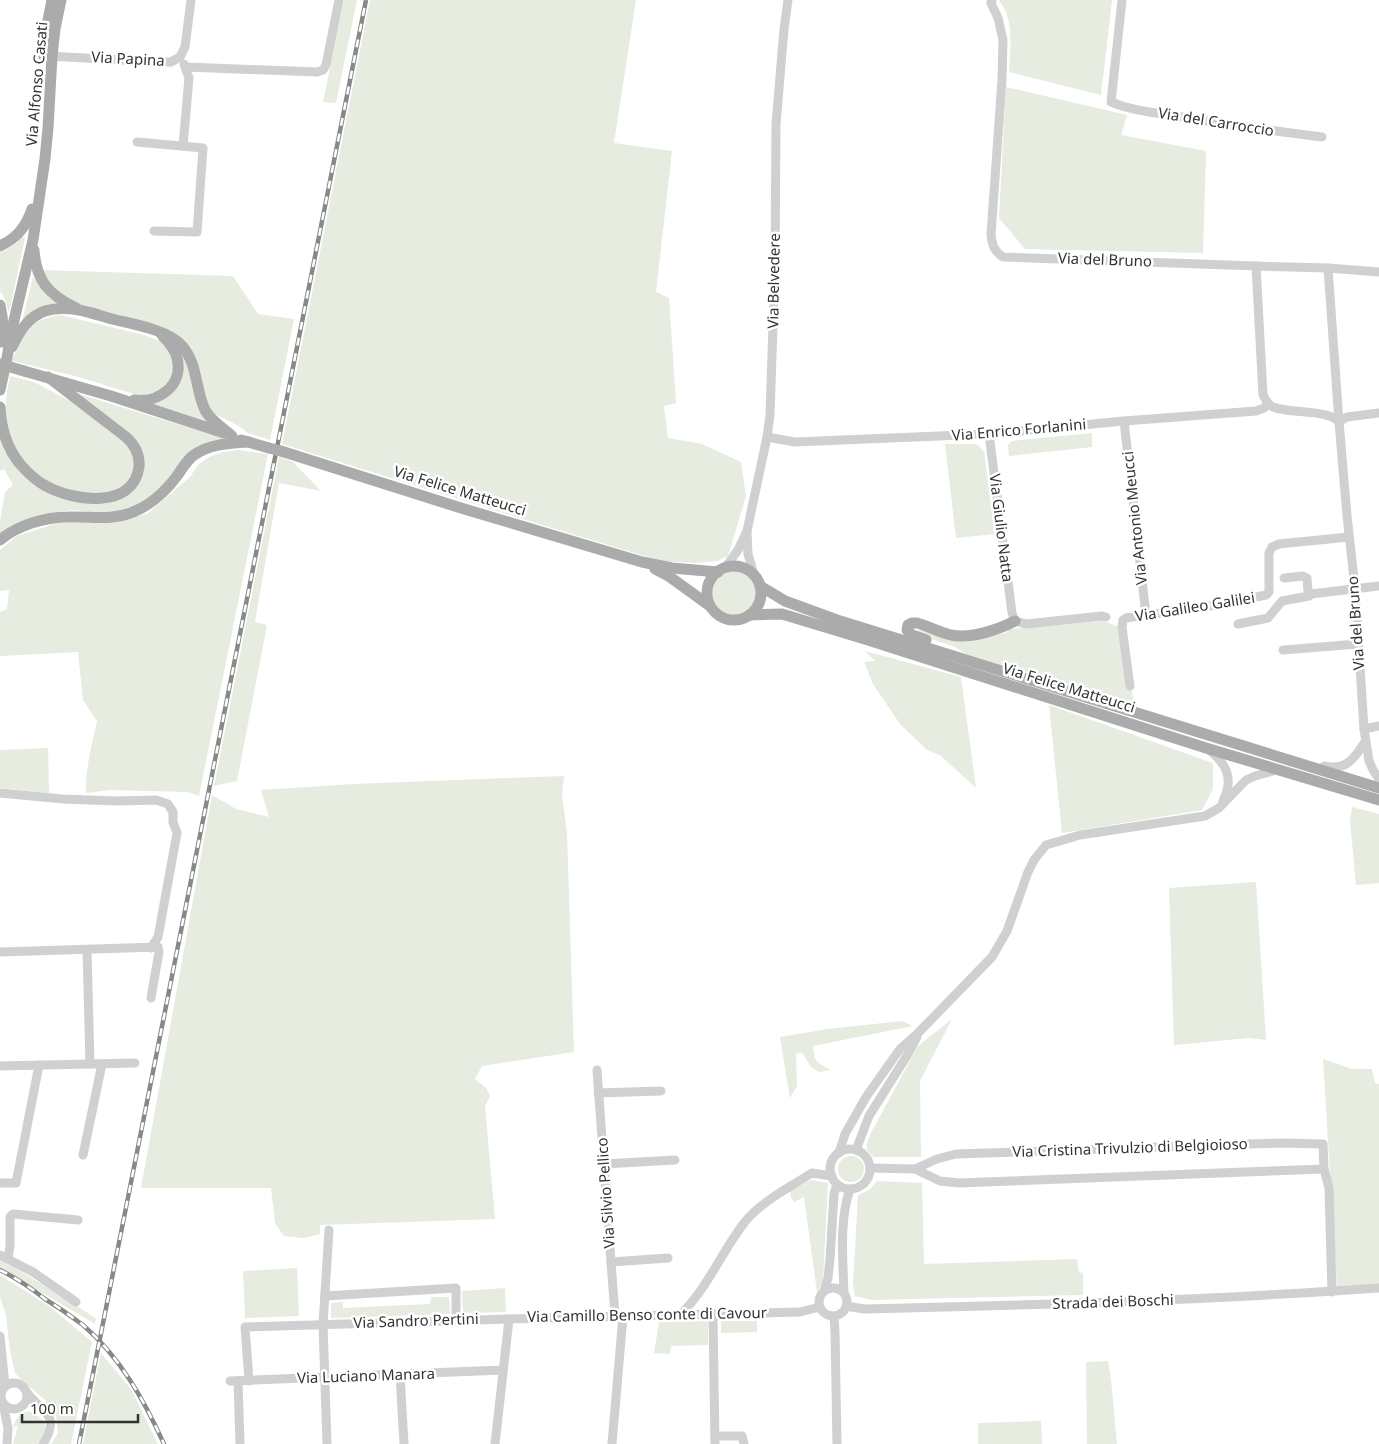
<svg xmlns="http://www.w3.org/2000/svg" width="1379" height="1444" font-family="'Noto Sans',sans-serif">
  <rect width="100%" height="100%" fill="#fff"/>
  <g fill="#e6ecdf">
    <polygon points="344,0 357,0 336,103 323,102"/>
    <polygon points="370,0 636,0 614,143 672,151 656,292 669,298 676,403 664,406 668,438 702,444 741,462 746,496 728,556 717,561 695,563 661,561 526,520 282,444"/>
    <path d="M999 0H1112L1101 95 1009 72C1010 47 1015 21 999 0Z"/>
    <polygon points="1006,87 1127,115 1121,135 1206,151 1203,253 1025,249 999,218"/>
    <path d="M22 237 25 238 9 313 4 297 0 291V253C9 249 16 245 22 237Z"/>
    <polygon points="40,270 233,276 258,314 294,319 270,440 248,433 239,426 215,414 209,407 172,333 160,326 78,304 60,296"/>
    <polygon points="33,277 46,295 58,304 22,321"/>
    <path d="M61 315 144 335 163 342 169 351 174 368 170 381 164 389 140 396 79 377 12 361C23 333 30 319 61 315Z"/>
    <polygon points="183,353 209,422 151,404 166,396 181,354"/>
    <polygon points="10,376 34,382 72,402 127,443 132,451 135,468 126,484 111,492 87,495 48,483 26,464 12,444 5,413 7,391"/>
    <polygon points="79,394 222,438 221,440 166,483 149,499 132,508 117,512 97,513 73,510 39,515 12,526 0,533 0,521 5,492 13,485 4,469 0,471 0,433 38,486 117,499 144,456"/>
    <polygon points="1092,433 1092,447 1009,456 1008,445 1012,441"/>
    <polygon points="945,444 974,444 979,446 984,452 995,534 956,538"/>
    <path d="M238 450 268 454 199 796 188 792 110 790 86 793C85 769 92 745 97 721L83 700 78 652 0 656V612L7 609 9 590 0 591V550L17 536 58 523H98L147 514 190 477 198 465 209 457 223 452Z"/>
    <polygon points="279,457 293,462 321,491 279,483 255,622 267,625 237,781 214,786"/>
    <circle cx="735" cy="593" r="22"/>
    <polygon points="1103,621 1117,626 1122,629 1134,704 966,654 955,647 917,634 919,630 966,639 1006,633 1009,629"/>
    <polygon points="865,651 961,677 976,788 940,755 927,750 900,724 873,684 864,662 875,661"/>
    <polygon points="1049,705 1213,763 1213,789 1202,810 1062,833"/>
    <polygon points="48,748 49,793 0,788 0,750"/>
    <polygon points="564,776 562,795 567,833 574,1052 482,1066 475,1079 486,1088 490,1096 485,1106 495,1219 320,1225 320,1234 304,1238 284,1236 275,1223 271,1188 141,1188 212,795 236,809 269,817 261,790 353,784"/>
    <polygon points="1352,807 1379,814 1379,883 1356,885 1350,820"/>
    <polygon points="1256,882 1266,1040 1249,1038 1174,1045 1169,888"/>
    <polygon points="952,1019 920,1081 921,1157 873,1157 867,1150 867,1143 871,1133 918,1046"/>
    <path d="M902 1021 913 1026 813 1046C814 1062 817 1063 831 1070L819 1072 811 1067 802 1052 796 1054 797 1086 790 1098 780 1037 828 1029Z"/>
    <polygon points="1323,1059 1352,1069 1372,1069 1375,1083 1379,1084 1379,1285 1337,1286"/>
    <circle cx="851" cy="1169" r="13"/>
    <polygon points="811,1180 828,1183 823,1281 817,1292 804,1197 794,1202 791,1197 790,1191"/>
    <polygon points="877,1181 922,1183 924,1264 1077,1259 1079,1272 1083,1273 1083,1295 872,1300 855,1296 853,1285 858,1195 869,1190"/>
    <polygon points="0,1260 14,1267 94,1317 96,1319 95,1324 0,1268"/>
    <polygon points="297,1268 299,1316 245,1318 243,1271"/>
    <polygon points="0,1275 49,1306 92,1342 71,1444 51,1444 58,1433 56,1415 44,1399 27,1385 15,1373 10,1351 6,1315 0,1297"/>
    <polygon points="505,1288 506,1312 463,1313 462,1291"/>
    <polygon points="431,1297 449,1297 450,1314 331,1318 331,1303 343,1302 343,1308 430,1304"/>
    <polygon points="708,1321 708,1345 671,1346 670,1354 654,1353 659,1322"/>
    <polygon points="721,1321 757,1321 757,1332 721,1333"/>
    <polygon points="101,1353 131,1389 158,1444 83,1444"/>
    <polygon points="1108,1361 1111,1380 1117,1444 1087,1444 1086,1362"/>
    <path d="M28 1411C48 1420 49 1425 38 1444H13L18 1426 13 1427C16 1418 19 1414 28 1411Z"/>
    <polygon points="1041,1421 1042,1444 978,1444 978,1423"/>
  </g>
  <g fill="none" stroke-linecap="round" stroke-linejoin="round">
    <g stroke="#d0d0d0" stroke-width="9">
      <path d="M992 0 991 3 998 18 1003 40 1002 80 991 234C992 245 994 251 1003 257L1256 266 1263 395C1266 400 1268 405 1273 407 1290 414 1328 409 1339 422L1328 268"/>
      <path d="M1122 0 1111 102C1133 111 1158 113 1182 117 1229 125 1275 131 1322 137"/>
      <polyline points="47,56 160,62 171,62 180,57"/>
      <polyline points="180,57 185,47 191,0"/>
      <polyline points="186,67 317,72 323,70 326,65 339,0"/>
      <polyline points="137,142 203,148 197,232 154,231"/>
      <polyline points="183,146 189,78 184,64"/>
      <polyline points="1256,266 1328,268 1379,272"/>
      <polyline points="1379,413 1347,417 1339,422 1347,516 1355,588 1364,729 1369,761 1373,770 1379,779"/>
      <polyline points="1124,421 1146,615"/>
      <polyline points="989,434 1012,613 1015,621 1026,624 1102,616 1106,617"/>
      <polyline points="767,437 795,442 986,434 1124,421 1256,411 1264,408 1268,404"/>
      <polyline points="747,532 748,554 754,575"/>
      <polyline points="725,568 738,550 747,531 767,437 770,415 775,266 776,124 784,29 788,0"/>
      <polyline points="1284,578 1303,576 1307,578 1308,591 1311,594 1379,586"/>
      <polyline points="1238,624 1268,618 1282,601 1309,596 1311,594"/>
      <polyline points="1283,650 1358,644"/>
      <polyline points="1130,686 1122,627 1123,620 1126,618 1216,605 1266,595 1269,592 1269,553 1272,547 1279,544 1349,537"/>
      <polyline points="1364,729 1379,726"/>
      <path d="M1209 750C1227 764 1234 779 1223 801"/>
      <path d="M1324 766C1346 771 1354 759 1365 742"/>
      <polyline points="0,793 63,799 117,801 156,800 168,804 173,812 173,822 177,833 158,937 151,948"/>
      <polyline points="87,950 90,1064"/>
      <polyline points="0,952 158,947 159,952 151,998"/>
      <polyline points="0,1066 135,1063"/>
      <polyline points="597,1070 615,1316"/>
      <polyline points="598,1093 661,1091"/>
      <circle cx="850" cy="1169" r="20"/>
      <polyline points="856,1150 869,1116 908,1054 917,1037"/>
      <polyline points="839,1153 845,1134 866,1097 900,1049 919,1032 992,957 1007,931 1028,872 1034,860 1046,845 1080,835 1205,816 1219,808 1246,780 1255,776 1277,770"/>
      <polyline points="83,1155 102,1064"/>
      <polyline points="604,1164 675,1160"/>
      <polyline points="870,1168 915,1169 940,1181 959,1183 1324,1169"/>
      <polyline points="915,1169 937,1159 956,1154 1282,1143 1323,1144 1324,1169 1329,1188 1332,1292"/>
      <polyline points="0,1183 16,1183 39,1065"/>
      <polyline points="0,1255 33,1272 76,1302"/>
      <polyline points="8,1258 10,1246 10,1217 13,1214 78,1220"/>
      <polyline points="611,1262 668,1258"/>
      <circle cx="833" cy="1302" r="14"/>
      <polyline points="824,1291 828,1278 830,1259 834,1194 837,1184"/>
      <path d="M844 1293C843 1261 839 1220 850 1189"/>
      <polyline points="325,1296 456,1288 456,1320"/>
      <path d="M846 1306 864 1309C1036 1305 1208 1300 1379 1288"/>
      <path d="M680 1315C707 1289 721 1253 744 1223 759 1203 790 1187 812 1173L832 1176"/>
      <polyline points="713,1315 715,1444"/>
      <polyline points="834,1316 835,1332 837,1444"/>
      <polyline points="0,1336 5,1386"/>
      <polyline points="400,1375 404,1444"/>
      <polyline points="230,1381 503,1370"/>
      <polyline points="238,1381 240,1444"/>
      <polyline points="249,1381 245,1327 509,1319"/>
      <circle cx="14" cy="1396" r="13"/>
      <path d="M26 1391C41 1413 62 1413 43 1444"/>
      <polyline points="3,1404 8,1428 7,1444"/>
      <polyline points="715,1436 742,1436 744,1444"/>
      <polyline points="327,1444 323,1324 329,1230"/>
      <polyline points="495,1444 509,1319 800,1312 820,1307"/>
      <polyline points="612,1444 623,1316"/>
    </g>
    <g stroke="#ababab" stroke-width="11">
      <polyline points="44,57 46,30 52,0"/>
      <path d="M0 246C17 238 26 227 32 209"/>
      <path d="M34 250C36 281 49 295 76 308"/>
      <path d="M0 305C3 317 4 329 2 342"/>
      <path d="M12 347C19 332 28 317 45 311 55 308 67 308 79 310 90 312 101 316 112 319 132 324 169 330 182 346 198 364 195 389 205 410 211 421 223 428 232 436"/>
      <polyline points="24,371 111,396 224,433"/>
      <polyline points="0,390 7,358 11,333 33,240 45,159 48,128 52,56 55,29 61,0"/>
      <path d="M134 400C159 403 184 385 177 358 175 349 169 342 162 335"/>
      <path d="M0 407C1 428 7 448 20 464 27 472 36 481 46 486 73 501 133 510 139 467 140 455 135 445 126 437L48 377"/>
      <polyline points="241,440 269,448"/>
      <polyline points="281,451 461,508 642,562 672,568 718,572"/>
      <path d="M0 540C18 525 45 517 68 517 90 516 112 521 133 512 151 505 165 492 177 476 182 469 186 461 194 455 209 444 230 443 249 442"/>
      <circle cx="734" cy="593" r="27"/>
      <polyline points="655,569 670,577 710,606"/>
      <polyline points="760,586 785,601 837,620 1379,788"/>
      <polyline points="749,615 782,614 868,640 1206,748 1379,800"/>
      <path d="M926 640 912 635 907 630 908 625 912 623H917C928 626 939 632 951 635 971 639 997 630 1015 621"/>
    </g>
    <g stroke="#888" stroke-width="4.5">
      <g id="rail">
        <path d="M0 1270C16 1278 31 1288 45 1299 58 1307 71 1316 83 1325 120 1357 144 1400 164 1444"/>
        <polyline points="79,1444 366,0"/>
      </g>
    </g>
    <use href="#rail" stroke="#fff" stroke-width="2.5" stroke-dasharray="8" stroke-linecap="butt"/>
    <g stroke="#ababab" stroke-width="11">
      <polyline points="0,364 24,371"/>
      <polyline points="269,448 281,451"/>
    </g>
  </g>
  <g text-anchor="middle" stroke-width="5" stroke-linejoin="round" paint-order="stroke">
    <g font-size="15" fill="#333" stroke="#fff">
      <text transform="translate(128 59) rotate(3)" y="5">Via Papina</text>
      <text transform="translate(37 84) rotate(-85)" y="5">Via Alfonso Casati</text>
      <text transform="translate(1216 122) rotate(9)" y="5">Via del Carroccio</text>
      <text transform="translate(1105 260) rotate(2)" y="5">Via del Bruno</text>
      <text transform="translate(774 281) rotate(-89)" y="5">Via Belvedere</text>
      <text transform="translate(1019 430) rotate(-5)" y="5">Via Enrico Forlanini</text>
      <text transform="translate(460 491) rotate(17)" y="5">Via Felice Matteucci</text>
      <text transform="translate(1135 518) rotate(-96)" y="5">Via Antonio Meucci</text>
      <text transform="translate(1001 528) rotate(83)" y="5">Via Giulio Natta</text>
      <text transform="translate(1195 607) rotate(-9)" y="5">Via Galileo Galilei</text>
      <text transform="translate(1356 623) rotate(-94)" y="5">Via del Bruno</text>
      <text transform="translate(1069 688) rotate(17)" y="5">Via Felice Matteucci</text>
      <text transform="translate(1130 1148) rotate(-2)" y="5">Via Cristina Trivulzio di Belgioioso</text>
      <text transform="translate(606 1193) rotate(-94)" y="5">Via Silvio Pellico</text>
      <text transform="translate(1113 1302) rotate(-2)" y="5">Strada dei Boschi</text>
      <text transform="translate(647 1315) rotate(-1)" y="5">Via Camillo Benso conte di Cavour</text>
      <text transform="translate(416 1321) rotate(-2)" y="5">Via Sandro Pertini</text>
      <text transform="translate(366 1376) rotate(-2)" y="5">Via Luciano Manara</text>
    </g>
  </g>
  <path d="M22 1414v8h116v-8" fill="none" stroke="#333333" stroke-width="2.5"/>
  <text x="30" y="1414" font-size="15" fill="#333333" stroke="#ffffff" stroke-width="4" paint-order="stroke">100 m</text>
</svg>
